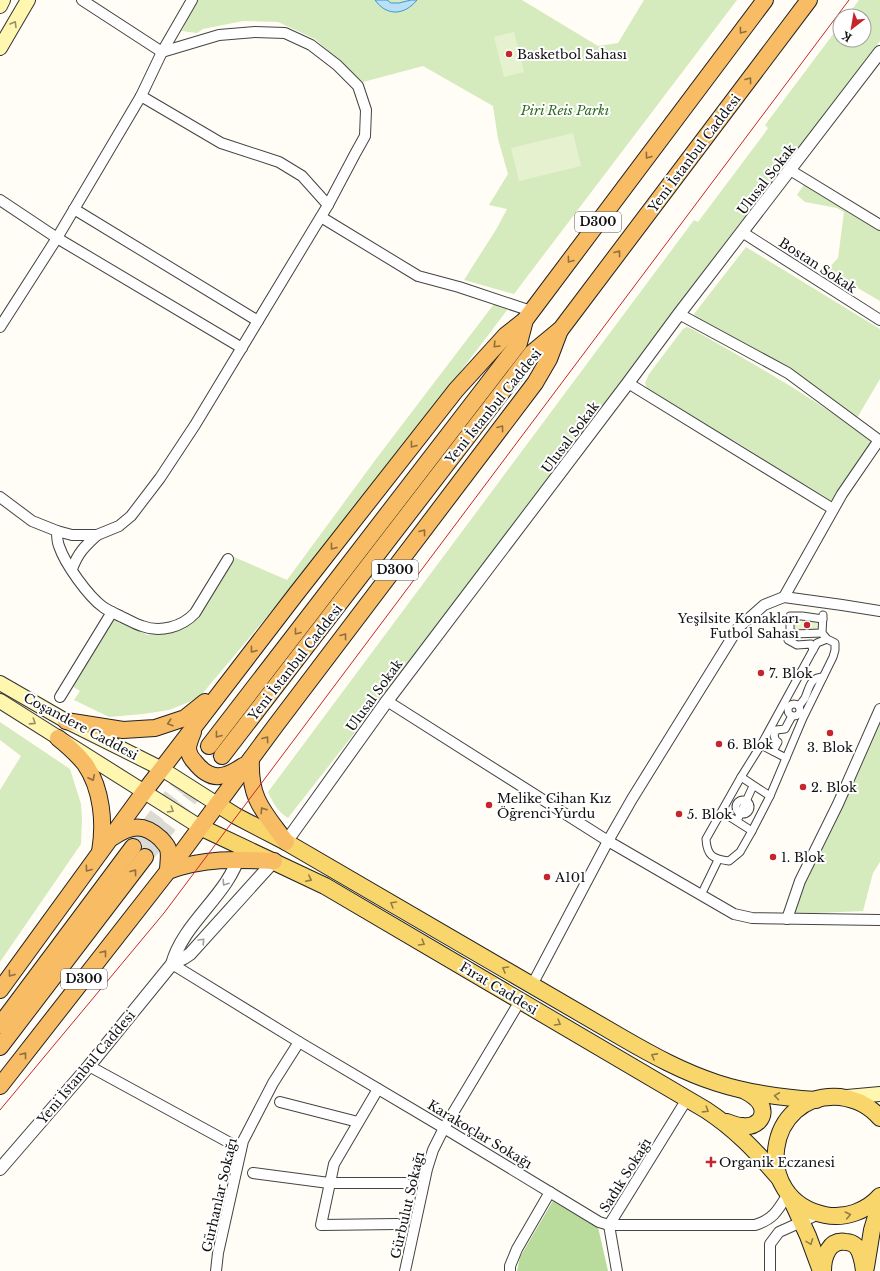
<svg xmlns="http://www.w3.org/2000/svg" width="880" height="1271" font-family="'Libre Baskerville',serif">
  <rect width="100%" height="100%" fill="#fffdf5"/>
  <g fill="#d5ebbd">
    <polygon points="196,0 522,0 598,46 618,43 644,0 737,0 514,294 464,280 497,228 507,209 489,205 508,174 498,139 493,106 423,66 363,82 315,39 278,22 243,21 203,29 197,33 182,31"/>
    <path d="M859 0H880V41L406 667 288 818C278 812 273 803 268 792L694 220 698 222 764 134 768 128 765 125 840 25V40H864V16H847Z"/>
    <polygon points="806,182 880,228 880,301 827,270 838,258 844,212 837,208 805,202 797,195"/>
    <polygon points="746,247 880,329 880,379 857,418 697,323 694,314"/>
    <polygon points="494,304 508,309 390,464 291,588 202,694 189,702 169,710 143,714 109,717 74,700 80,691 70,685 114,613 147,635 169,632 185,628 196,616 234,557 287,580 376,459"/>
    <path d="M687 327 692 329C753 363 813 398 870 439L872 443 835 500H828L735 441 720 435 647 389 645 383 649 374 683 329Z"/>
    <polygon points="880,710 880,862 873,873 863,911 794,914 805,881"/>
    <polygon points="0,722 70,769 81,804 82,818 81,844 0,962 0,790 21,756 0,740"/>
  </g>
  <polygon fill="#b9dc9c" points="554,1199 598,1227 608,1271 517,1271 520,1257"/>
  <g fill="#e6f2cf">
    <polygon points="514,32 524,72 504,77 494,37"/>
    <polygon points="573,133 581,166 519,181 511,148"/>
    <polygon points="792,617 822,619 821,633 792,631"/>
  </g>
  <path fill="#b9e0f7" stroke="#3f96cf" d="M375 0H387L391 3H399L411 0H417C405 15 387 17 375 0Z"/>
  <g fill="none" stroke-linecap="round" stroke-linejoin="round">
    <g stroke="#dbdad3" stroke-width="16" stroke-dasharray="16 8" stroke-linecap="butt">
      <polyline points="133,847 209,746"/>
      <polyline points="145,857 222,756"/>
    </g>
    <g stroke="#444" stroke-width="9">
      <g id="pedestrian">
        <path d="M823 615 822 633 827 639 835 643V650L833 657 803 718 770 796 752 831 740 852 729 861C713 859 707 856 706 839L741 777 761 745 813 650 817 643 827 639"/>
        <polyline points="793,634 790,630 790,616 802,616 823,619"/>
        <polyline points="813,650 811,644 797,645 788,640 793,634 822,633"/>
        <circle cx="794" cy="710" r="6"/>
        <path d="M799 706C801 703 803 701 805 698 809 689 810 677 823 677"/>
        <polyline points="761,745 786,758"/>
        <polyline points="773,751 778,742 776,741 774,736 776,730 785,729 792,716"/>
        <polyline points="741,777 770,796"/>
        <circle cx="743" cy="807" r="7"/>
        <polyline points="722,812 752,831"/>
        <polyline points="737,821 753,786"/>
        <polyline points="701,895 718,860"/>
      </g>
    </g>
    <g stroke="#444" stroke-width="12">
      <g id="minor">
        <polyline points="141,96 162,52 192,0"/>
        <polyline points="790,170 880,225"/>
        <polyline points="0,200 57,238 242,348"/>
        <polyline points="74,209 258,321"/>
        <polyline points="321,217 418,276 459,287 531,311"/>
        <polyline points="742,232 880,320"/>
        <polyline points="679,314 788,373 880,441"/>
        <polyline points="0,327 57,238 141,96 221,143 279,162 302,176 328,205"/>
        <polyline points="628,383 833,509"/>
        <polyline points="0,497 32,521 57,531 72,535 97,535 119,526 131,516 160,478 195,425 328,205 355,154 365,136 366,110 358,86 337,65 311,45 285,33 255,32 219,35 162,52 82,0"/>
        <path d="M57 531C57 536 57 541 59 546 65 564 88 596 103 607 109 611 116 614 122 617 129 620 135 624 142 626 160 633 182 627 195 613L228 559"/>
        <path d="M72 569C78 553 84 547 97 535"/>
        <polyline points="784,597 842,494 879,440"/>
        <polyline points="60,697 112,612"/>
        <polyline points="387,701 608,841 734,914 752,918 880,920"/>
        <polyline points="787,919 800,881 838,804 880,709"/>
        <path d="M172 964 299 1042 444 1128 599 1222 609 1225H755C774 1219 778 1210 788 1194"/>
        <polyline points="532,985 608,841 632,799 738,628 764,605 784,597 842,605 880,611"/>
        <polyline points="89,1066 241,1149"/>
        <polyline points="378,1089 334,1164 321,1225 397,1224"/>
        <polyline points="280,1102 358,1122"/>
        <polyline points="253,1173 329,1183 405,1183"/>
        <polyline points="216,1271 218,1253 243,1141 273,1083 299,1042"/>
        <polyline points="405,1271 427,1169 433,1150 444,1128 520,1001"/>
        <polyline points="510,1271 510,1266 517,1249 550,1192"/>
        <polyline points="617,1271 609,1225 687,1099"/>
        <polyline points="770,1271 770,1244 779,1232 819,1214"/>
      </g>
    </g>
    <g stroke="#444" stroke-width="14">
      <g id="tertiary">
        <polyline points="286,842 387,701 628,383 679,314 880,52"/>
        <polyline points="172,964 184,958 190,954 274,861"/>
        <path d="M0 1169 89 1066 172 964C184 921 228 896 240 853"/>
      </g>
    </g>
    <g stroke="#333" stroke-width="16">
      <g id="secondary">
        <polyline points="0,6 3,0"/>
        <polyline points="0,48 28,0"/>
        <polyline points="0,683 66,721 162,769 217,804"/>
        <polyline points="0,701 200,827"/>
        <polyline points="847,1097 880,1094"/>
      </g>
    </g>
    <g stroke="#222" stroke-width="18">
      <g id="primary">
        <path d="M217 804 236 816 286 842 621 1037C652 1055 683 1072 717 1083 748 1093 783 1098 816 1100"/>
        <path d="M200 827 325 886 706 1110C735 1129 756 1151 779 1178"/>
        <path d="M880 1118C870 1106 856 1099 840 1097 765 1091 750 1200 825 1215 845 1219 867 1211 880 1196"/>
        <path d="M727 1122C732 1124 737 1126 742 1126 756 1128 768 1117 760 1103 756 1097 751 1094 745 1091"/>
        <polyline points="791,1199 808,1236 821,1271"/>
        <polyline points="866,1267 872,1230 880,1203"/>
        <path d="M823 1271C823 1257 829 1239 846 1242 850 1242 854 1244 857 1247 862 1254 863 1263 864 1271"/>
      </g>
    </g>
    <g stroke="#222" stroke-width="18">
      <g id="trunk">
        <polyline points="66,721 123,730 155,728 185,718 205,702"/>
        <path d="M193 732C191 737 189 742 188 747 188 752 191 758 194 761 210 782 224 779 243 766"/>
        <path d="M58 738C68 746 77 754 85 764 102 789 105 823 100 852"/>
        <polyline points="209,746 519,343 525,320 765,0"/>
        <polyline points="222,756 532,353 561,329 809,0"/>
        <path d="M251 759C249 799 264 812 286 842"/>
        <path d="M113 837C131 825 144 823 161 839 163 842 167 845 168 849 170 855 168 864 168 871"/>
        <path d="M168 871C204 858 236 859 274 861"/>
        <polyline points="0,990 144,792 296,594 456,390 506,335 525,320"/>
        <polyline points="0,1025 133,847"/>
        <polyline points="0,1047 145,857"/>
        <polyline points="0,1086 168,871 276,725 535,383 549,359 560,330"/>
      </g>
    </g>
    <use href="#pedestrian" stroke="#fff" stroke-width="7"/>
    <use href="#minor" stroke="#fff" stroke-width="10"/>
    <use href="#tertiary" stroke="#fff" stroke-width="12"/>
    <use href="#secondary" stroke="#fff6b0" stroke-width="14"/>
    <use href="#primary" stroke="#f9d66b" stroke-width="16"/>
    <use href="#trunk" stroke="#f7bc64" stroke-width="16"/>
    <polyline stroke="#c4262e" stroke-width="1" points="0,1110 164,913 849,0"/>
  </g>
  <defs><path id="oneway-chevron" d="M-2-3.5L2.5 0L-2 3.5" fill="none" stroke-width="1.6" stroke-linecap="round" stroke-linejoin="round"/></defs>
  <g stroke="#948f68">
    <use href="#oneway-chevron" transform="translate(14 24) rotate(-59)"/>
    <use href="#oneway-chevron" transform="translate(33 722) rotate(33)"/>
    <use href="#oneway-chevron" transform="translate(171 810) rotate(32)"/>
  </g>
  <g stroke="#906f3f">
    <use href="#oneway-chevron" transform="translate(742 31) rotate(127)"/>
    <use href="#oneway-chevron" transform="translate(749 80) rotate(-53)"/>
    <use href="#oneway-chevron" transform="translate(648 156) rotate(127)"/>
    <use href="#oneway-chevron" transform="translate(618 253) rotate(-53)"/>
    <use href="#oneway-chevron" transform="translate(570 260) rotate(127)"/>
    <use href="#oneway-chevron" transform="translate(496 345) rotate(134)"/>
    <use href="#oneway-chevron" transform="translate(501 428) rotate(-53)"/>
    <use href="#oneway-chevron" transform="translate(413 445) rotate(128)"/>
    <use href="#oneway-chevron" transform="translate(423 532) rotate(-53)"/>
    <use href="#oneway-chevron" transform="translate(333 547) rotate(128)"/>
    <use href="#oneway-chevron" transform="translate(297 632) rotate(128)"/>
    <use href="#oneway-chevron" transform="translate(344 636) rotate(-53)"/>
    <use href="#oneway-chevron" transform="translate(253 650) rotate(128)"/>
    <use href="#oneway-chevron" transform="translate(170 723) rotate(162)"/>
    <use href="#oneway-chevron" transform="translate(218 735) rotate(128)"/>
    <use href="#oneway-chevron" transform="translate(266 739) rotate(-54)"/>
    <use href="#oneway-chevron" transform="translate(92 778) rotate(65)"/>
    <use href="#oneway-chevron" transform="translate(263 810) rotate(-123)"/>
    <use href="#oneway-chevron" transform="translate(88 869) rotate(126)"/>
    <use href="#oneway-chevron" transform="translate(134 872) rotate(-53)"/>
    <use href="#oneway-chevron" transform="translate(104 953) rotate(-52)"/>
    <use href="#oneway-chevron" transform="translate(11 974) rotate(126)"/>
    <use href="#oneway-chevron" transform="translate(24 1055) rotate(-52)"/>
  </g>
  <g stroke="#917d42">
    <use href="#oneway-chevron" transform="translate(309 879) rotate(27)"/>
    <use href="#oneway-chevron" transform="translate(393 904) rotate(-150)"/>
    <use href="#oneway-chevron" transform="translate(422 943) rotate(31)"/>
    <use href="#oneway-chevron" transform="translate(505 969) rotate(-150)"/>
    <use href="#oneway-chevron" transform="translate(558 1023) rotate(30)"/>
    <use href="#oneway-chevron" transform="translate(654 1056) rotate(-152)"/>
    <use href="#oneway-chevron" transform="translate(777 1096) rotate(-172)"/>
    <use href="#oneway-chevron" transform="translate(706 1110) rotate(32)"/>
    <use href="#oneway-chevron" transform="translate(848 1215) rotate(-12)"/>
    <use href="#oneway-chevron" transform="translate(810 1242) rotate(69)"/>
  </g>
  <g stroke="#a0a0a0">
    <use href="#oneway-chevron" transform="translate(225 883) rotate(123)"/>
    <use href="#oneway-chevron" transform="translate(202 941) rotate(-47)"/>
  </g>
  <g fill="#c4262e" stroke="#fff" stroke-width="1.5">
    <circle cx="509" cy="54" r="4"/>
    <circle cx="807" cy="625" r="4"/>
    <circle cx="761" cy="673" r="4"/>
    <circle cx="830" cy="733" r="4"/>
    <circle cx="719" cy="744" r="4"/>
    <circle cx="803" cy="787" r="4"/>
    <circle cx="489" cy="805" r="4"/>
    <circle cx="679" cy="814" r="4"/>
    <circle cx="773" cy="857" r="4"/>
    <circle cx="547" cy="877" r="4"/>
    <path d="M709 1156h4v4h4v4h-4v4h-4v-4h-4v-4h4z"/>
  </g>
  <g text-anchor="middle" stroke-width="4" stroke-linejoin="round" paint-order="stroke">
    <g fill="#fff" stroke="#585858" stroke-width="1">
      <rect x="575" y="212" width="46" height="20" rx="3"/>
      <rect x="372" y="560" width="46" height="20" rx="3"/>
      <rect x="61" y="969" width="46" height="20" rx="3"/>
    </g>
    <g font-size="12" font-weight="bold" fill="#111">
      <text x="598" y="226">D300</text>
      <text x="395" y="574">D300</text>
      <text x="84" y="983">D300</text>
    </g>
    <g font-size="13" fill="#111" stroke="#fff" text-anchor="start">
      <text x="517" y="59">Basketbol Sahası</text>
      <text x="799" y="623" text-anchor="end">Yeşilsite Konakları<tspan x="799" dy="15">Futbol Sahası</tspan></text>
      <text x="769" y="678">7. Blok</text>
      <text x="727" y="749">6. Blok</text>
      <text x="830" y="752" text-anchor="middle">3. Blok</text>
      <text x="811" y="792">2. Blok</text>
      <text x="497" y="803">Melike Cihan Kız<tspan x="497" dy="15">Öğrenci Yurdu</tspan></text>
      <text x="687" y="819">5. Blok</text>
      <text x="781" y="862">1. Blok</text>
      <text x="555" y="882">A101</text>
      <text x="719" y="1167">Organik Eczanesi</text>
    </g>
    <g font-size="13" font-style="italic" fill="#2f6b1f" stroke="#fff">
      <text x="565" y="115">Piri Reis Parkı</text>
    </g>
    <g font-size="13" fill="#111" stroke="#fff">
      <text transform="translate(694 153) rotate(-53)" y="5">Yeni İstanbul Caddesi</text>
      <text transform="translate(766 179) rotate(-52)" y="5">Ulusal Sokak</text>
      <text transform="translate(818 265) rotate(33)" y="5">Bostan Sokak</text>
      <text transform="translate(493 406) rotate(-51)" y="5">Yeni İstanbul Caddesi</text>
      <text transform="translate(570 437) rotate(-53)" y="5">Ulusal Sokak</text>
      <text transform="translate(295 662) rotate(-52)" y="5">Yeni İstanbul Caddesi</text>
      <text transform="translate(374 695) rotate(-54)" y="5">Ulusal Sokak</text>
      <text transform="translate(81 726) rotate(28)" y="5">Coşandere Caddesi</text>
      <text transform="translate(499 988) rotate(31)" y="5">Fırat Caddesi</text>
      <text transform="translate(86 1067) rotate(-50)" y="5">Yeni İstanbul Caddesi</text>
      <text transform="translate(480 1134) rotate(31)" y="5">Karakoçlar Sokağı</text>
      <text transform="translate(625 1175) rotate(-58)" y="5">Sadık Sokağı</text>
      <text transform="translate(219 1195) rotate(-77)" y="5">Gürhanlar Sokağı</text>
      <text transform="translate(407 1205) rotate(-77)" y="5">Gürbulut Sokağı</text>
    </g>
  </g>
  <g transform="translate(852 28) rotate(211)"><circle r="19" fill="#ffffff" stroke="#a0a0a0"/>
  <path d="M0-3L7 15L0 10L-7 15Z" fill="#c4262e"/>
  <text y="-6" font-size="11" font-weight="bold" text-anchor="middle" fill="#111111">K</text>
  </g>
</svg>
